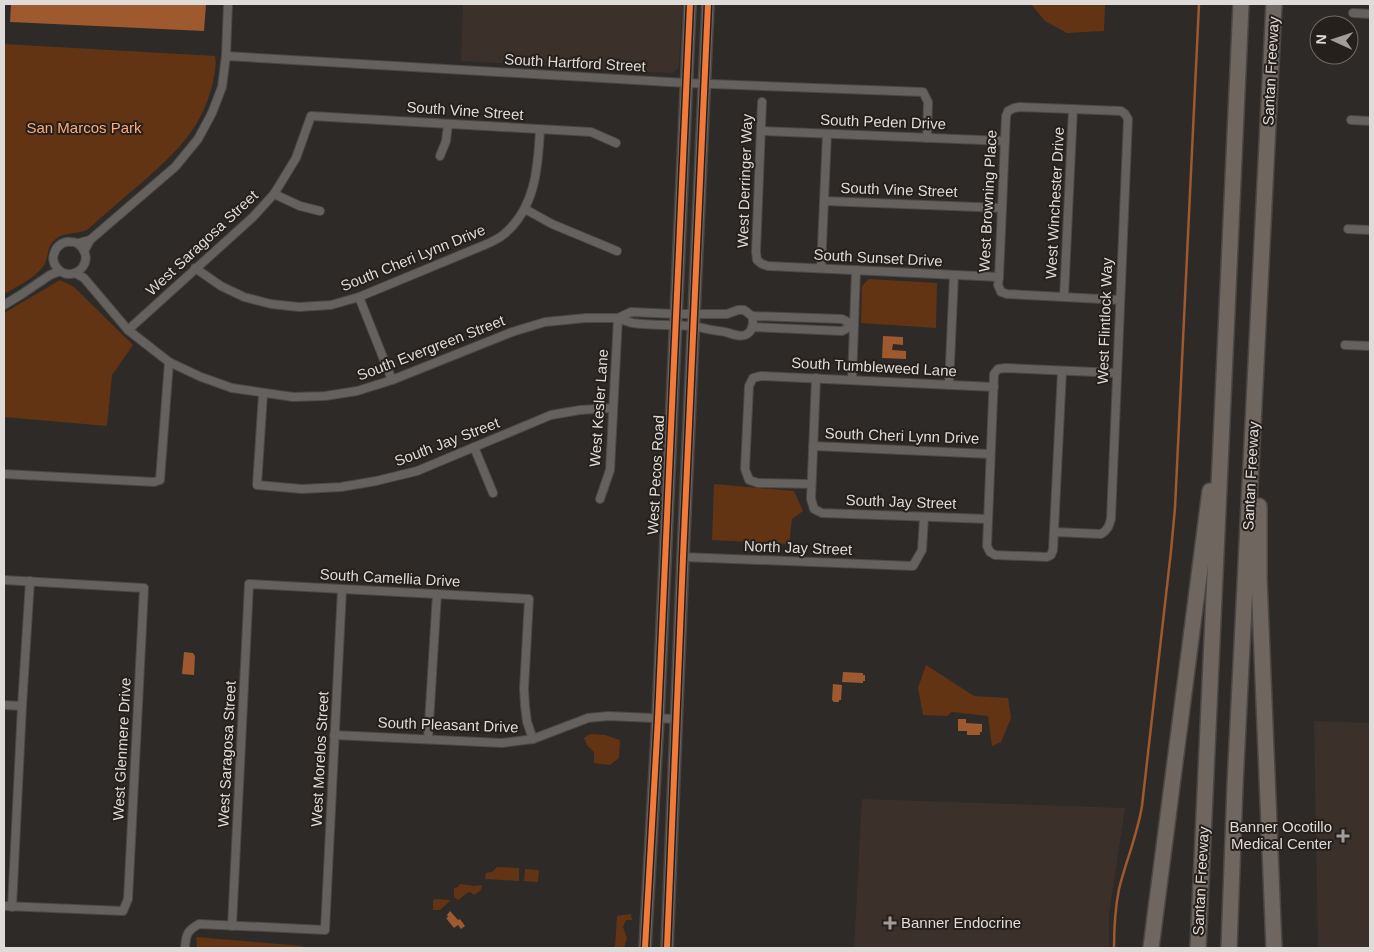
<svg xmlns="http://www.w3.org/2000/svg" width="1374" height="952" font-family="Helvetica,sans-serif">
  <rect width="100%" height="100%" fill="#2e2a28"/>
  <g fill="#3c302a">
    <polygon points="463,4 682,4 679,67 672,73 667,73 461,61"/>
    <polygon points="1314,721 1370,723 1370,948 1318,948"/>
    <polygon points="862,799 1125,808 1109,914 1109,948 854,948"/>
  </g>
  <g fill="#623414">
    <polygon points="1031,4 1105,4 1104,31 1067,33 1045,21"/>
    <path d="M4 44 215 56C217 65 214 76 212 86 200 132 173 155 139 185 121 200 104 215 87 230 77 234 66 232 57 238 45 246 50 259 42 268 33 279 16 287 4 294Z"/>
    <polygon points="869,279 937,283 936,328 861,323 862,286"/>
    <polygon points="60,280 74,287 133,345 112,375 107,426 4,417 4,313"/>
    <polygon points="714,484 794,491 803,511 792,519 789,544 712,540"/>
    <polygon points="926,665 974,696 1008,698 1011,718 1001,742 992,746 988,716 952,712 947,716 923,715 918,688"/>
    <polygon points="590,734 605,735 620,740 619,758 610,765 594,763 594,752 587,745 584,738"/>
    <polygon points="497,867 519,868 519,881 485,879 486,873 492,872"/>
    <polygon points="525,869 539,870 538,882 524,881"/>
    <path d="M460 884 474 886 482 885C481 893 478 891 474 895L470 892 467 893 458 900 454 897V888L458 887Z"/>
    <polygon points="435,899 451,900 440,910 433,910 433,901"/>
    <polygon points="631,914 632,920 626,920 623,927 627,938 624,948 612,948 615,946 617,916"/>
    <polygon points="196,937 303,946 303,948 197,948"/>
  </g>
  <g fill="#9e592e">
    <polygon points="11,4 206,4 204,31 10,22"/>
    <polygon points="883,336 903,337 903,345 893,344 892,350 906,351 906,359 882,358"/>
    <polygon points="184,652 193,653 195,656 194,675 182,674"/>
    <polygon points="843,672 863,673 863,675 865,675 865,681 863,681 863,683 842,682"/>
    <polygon points="833,684 842,685 841,700 839,700 839,702 834,702 832,700"/>
    <polygon points="958,719 966,719 966,723 982,724 982,732 980,732 980,735 967,735 967,731 958,731"/>
    <polygon points="450,911 458,920 460,919 465,926 461,929 458,925 454,928 446,918 448,917 447,915"/>
  </g>
  <g fill="none" stroke-linecap="round" stroke-linejoin="round">
    <path stroke="#9e592e" stroke-width="2.5" d="M1114 948C1114 929 1115 909 1119 889 1126 861 1137 836 1142 806L1171 551 1175 508 1199 4"/>
    <g stroke="#4a4745" stroke-width="10">
      <g id="street">
        <polyline points="1353,13 1370,14"/>
        <polyline points="226,56 686,83 923,92 928,102 927,138"/>
        <polyline points="762,102 756,252 757,260 762,264 768,266 999,277"/>
        <polyline points="1351,120 1370,121"/>
        <polyline points="761,131 1005,141"/>
        <polyline points="440,156 446,141 448,124"/>
        <polyline points="274,194 300,206 320,211"/>
        <polyline points="824,201 1002,208"/>
        <polyline points="525,209 552,224 617,251"/>
        <polyline points="1348,229 1370,230"/>
        <path d="M77 243C100 260 72 286 57 268 54 264 52 259 54 254 56 246 63 241 71 242 77 242 72 243 79 243 82 242 86 241 90 240"/>
        <polyline points="84,251 90,240 175,167 198,139 212,113 222,87 226,56 228,4"/>
        <path d="M195 268 221 286 244 297 271 304 299 307 331 305 359 297 482 246C489 243 497 240 503 235 535 209 538 169 540 130"/>
        <polyline points="821,268 827,134"/>
        <path d="M75 273 84 278 128 330 169 362 201 377 232 388 293 397 325 396 357 391 392 380 512 332 545 322 586 318H618L631 312 676 314H727L738 310H744L752 316C754 323 753 332 745 335 738 338 727 331 719 331 709 330 701 327 692 326 672 324 652 326 633 323 628 322 623 320 618 318"/>
        <polyline points="359,297 392,380"/>
        <polyline points="1064,297 1073,109"/>
        <polyline points="4,305 22,294 50,275 60,271"/>
        <polyline points="752,316 842,319 854,325"/>
        <polyline points="752,327 842,331 854,325"/>
        <polyline points="128,330 253,217 274,194 296,158 311,116 591,132 616,143"/>
        <polyline points="1345,345 1370,346"/>
        <polyline points="1062,371 1053,550 1051,555 1047,557 995,555 990,552 987,546 994,374 998,369 1006,368 1117,373"/>
        <polyline points="816,378 811,499 814,509 822,513 988,519"/>
        <polyline points="852,380 856,270"/>
        <polyline points="949,385 954,275"/>
        <polyline points="263,394 257,485 302,489 341,487 376,481 417,471 551,415 580,410 613,408"/>
        <polyline points="813,446 990,454"/>
        <polyline points="474,447 493,493"/>
        <polyline points="4,474 154,482 160,480 169,362"/>
        <polyline points="811,484 758,483 749,480 745,469 749,386 753,378 761,376 994,387"/>
        <polyline points="600,499 610,470 618,318"/>
        <path d="M1054 532 1101 534C1108 530 1109 526 1111 519L1128 119 1125 114 1121 111 1020 107 1014 108 1008 111 1006 116 999 277 998 285 1001 292 1007 294 1120 300"/>
        <polyline points="683,557 913,566 922,550 924,517"/>
        <polyline points="4,580 144,588 128,899 123,911 4,906"/>
        <polyline points="4,705 22,706"/>
        <polyline points="334,735 502,743 533,739 588,718 608,716 676,719"/>
        <polyline points="428,739 437,594"/>
        <polyline points="12,907 22,706 30,581"/>
        <polyline points="232,926 249,584 529,599 524,689 525,706 527,722 533,739"/>
        <path d="M185 948C186 934 187 931 199 924L325 930 342 589"/>
      </g>
    </g>
    <g stroke="#4a4745" stroke-width="14">
      <g id="secondary">
        <polyline points="645,948 658,718 690,4"/>
        <polyline points="667,948 683,557 708,4"/>
      </g>
    </g>
    <g stroke="#4a4745" stroke-width="18">
      <g id="highway">
        <polyline points="1259,506 1259,578 1274,948"/>
        <polyline points="1151,948 1210,491"/>
        <polyline points="1198,948 1241,4"/>
        <polyline points="1229,948 1235,785 1274,4"/>
      </g>
    </g>
    <use href="#street" stroke="#65615f" stroke-width="8"/>
    <use href="#secondary" stroke="#6b6663" stroke-width="11"/>
    <use href="#highway" stroke="#6f665f" stroke-width="15"/>
    <g stroke="#26201c" stroke-width="9">
      <g id="cycleway">
        <polyline points="645,948 658,718 690,4"/>
        <polyline points="667,948 683,557 708,4"/>
      </g>
    </g>
    <use href="#cycleway" stroke="#f17a3a" stroke-width="6"/>
  </g>
  <g fill="#a19d9a" stroke="#26201c" stroke-width="2">
    <path d="M1340.5 828.5h5v5h5v5h-5v5h-5v-5h-5v-5h5z"/>
    <path d="M887.5 915.5h5v5h5v5h-5v5h-5v-5h-5v-5h5z"/>
  </g>
  <g text-anchor="middle" stroke-width="4" stroke-linejoin="round" paint-order="stroke">
    <g font-size="15" fill="#dfdbd8" stroke="#26201c">
      <text transform="translate(575 63) rotate(3)" y="5">South Hartford Street</text>
      <text transform="translate(1271 71) rotate(-87)" y="5">Santan Freeway</text>
      <text transform="translate(465 111) rotate(4)" y="5">South Vine Street</text>
      <text transform="translate(883 122) rotate(2)" y="5">South Peden Drive</text>
      <text transform="translate(745 181) rotate(-88)" y="5">West Derringer Way</text>
      <text transform="translate(899 190) rotate(2)" y="5">South Vine Street</text>
      <text transform="translate(988 201) rotate(-87)" y="5">West Browning Place</text>
      <text transform="translate(1055 203) rotate(-87)" y="5">West Winchester Drive</text>
      <text transform="translate(202 243) rotate(-43)" y="5">West Saragosa Street</text>
      <text transform="translate(413 258) rotate(-22)" y="5">South Cheri Lynn Drive</text>
      <text transform="translate(878 258) rotate(3)" y="5">South Sunset Drive</text>
      <text transform="translate(1105 321) rotate(-88)" y="5">West Flintlock Way</text>
      <text transform="translate(431 348) rotate(-21)" y="5">South Evergreen Street</text>
      <text transform="translate(874 367) rotate(3)" y="5">South Tumbleweed Lane</text>
      <text transform="translate(599 408) rotate(-86)" y="5">West Kesler Lane</text>
      <text transform="translate(902 436) rotate(2)" y="5">South Cheri Lynn Drive</text>
      <text transform="translate(447 442) rotate(-21)" y="5">South Jay Street</text>
      <text transform="translate(656 475) rotate(-87)" y="5">West Pecos Road</text>
      <text transform="translate(1251 476) rotate(-87)" y="5">Santan Freeway</text>
      <text transform="translate(901 502) rotate(2)" y="5">South Jay Street</text>
      <text transform="translate(798 548) rotate(2)" y="5">North Jay Street</text>
      <text transform="translate(390 578) rotate(3)" y="5">South Camellia Drive</text>
      <text transform="translate(448 725) rotate(2)" y="5">South Pleasant Drive</text>
      <text transform="translate(122 749) rotate(-87)" y="5">West Glenmere Drive</text>
      <text transform="translate(227 754) rotate(-87)" y="5">West Saragosa Street</text>
      <text transform="translate(320 759) rotate(-87)" y="5">West Morelos Street</text>
      <text transform="translate(1201 881) rotate(-87)" y="5">Santan Freeway</text>
    </g>
    <g font-size="15" fill="#feab7c" stroke="#26201c">
      <text x="84" y="133">San Marcos Park</text>
    </g>
    <g font-size="15" fill="#dfdbd8" stroke="#26201c" text-anchor="end">
      <text x="1332" y="832">Banner Ocotillo<tspan x="1332" dy="17">Medical Center</tspan></text>
      <text x="901" y="928" text-anchor="start">Banner Endocrine</text>
    </g>
  </g>
  <rect width="1374" height="952" fill="none" stroke="#dfdbd8" stroke-width="10"/>
  <g transform="translate(1334 40) rotate(273)"><circle r="24" fill="#26201c" stroke="#706b67"/>
  <path d="M0-4L9 19L0 12L-9 19Z" fill="#a19d9a"/>
  <text y="-8" font-size="14" font-weight="bold" text-anchor="middle" fill="#dfdbd8">N</text>
  </g>
</svg>
